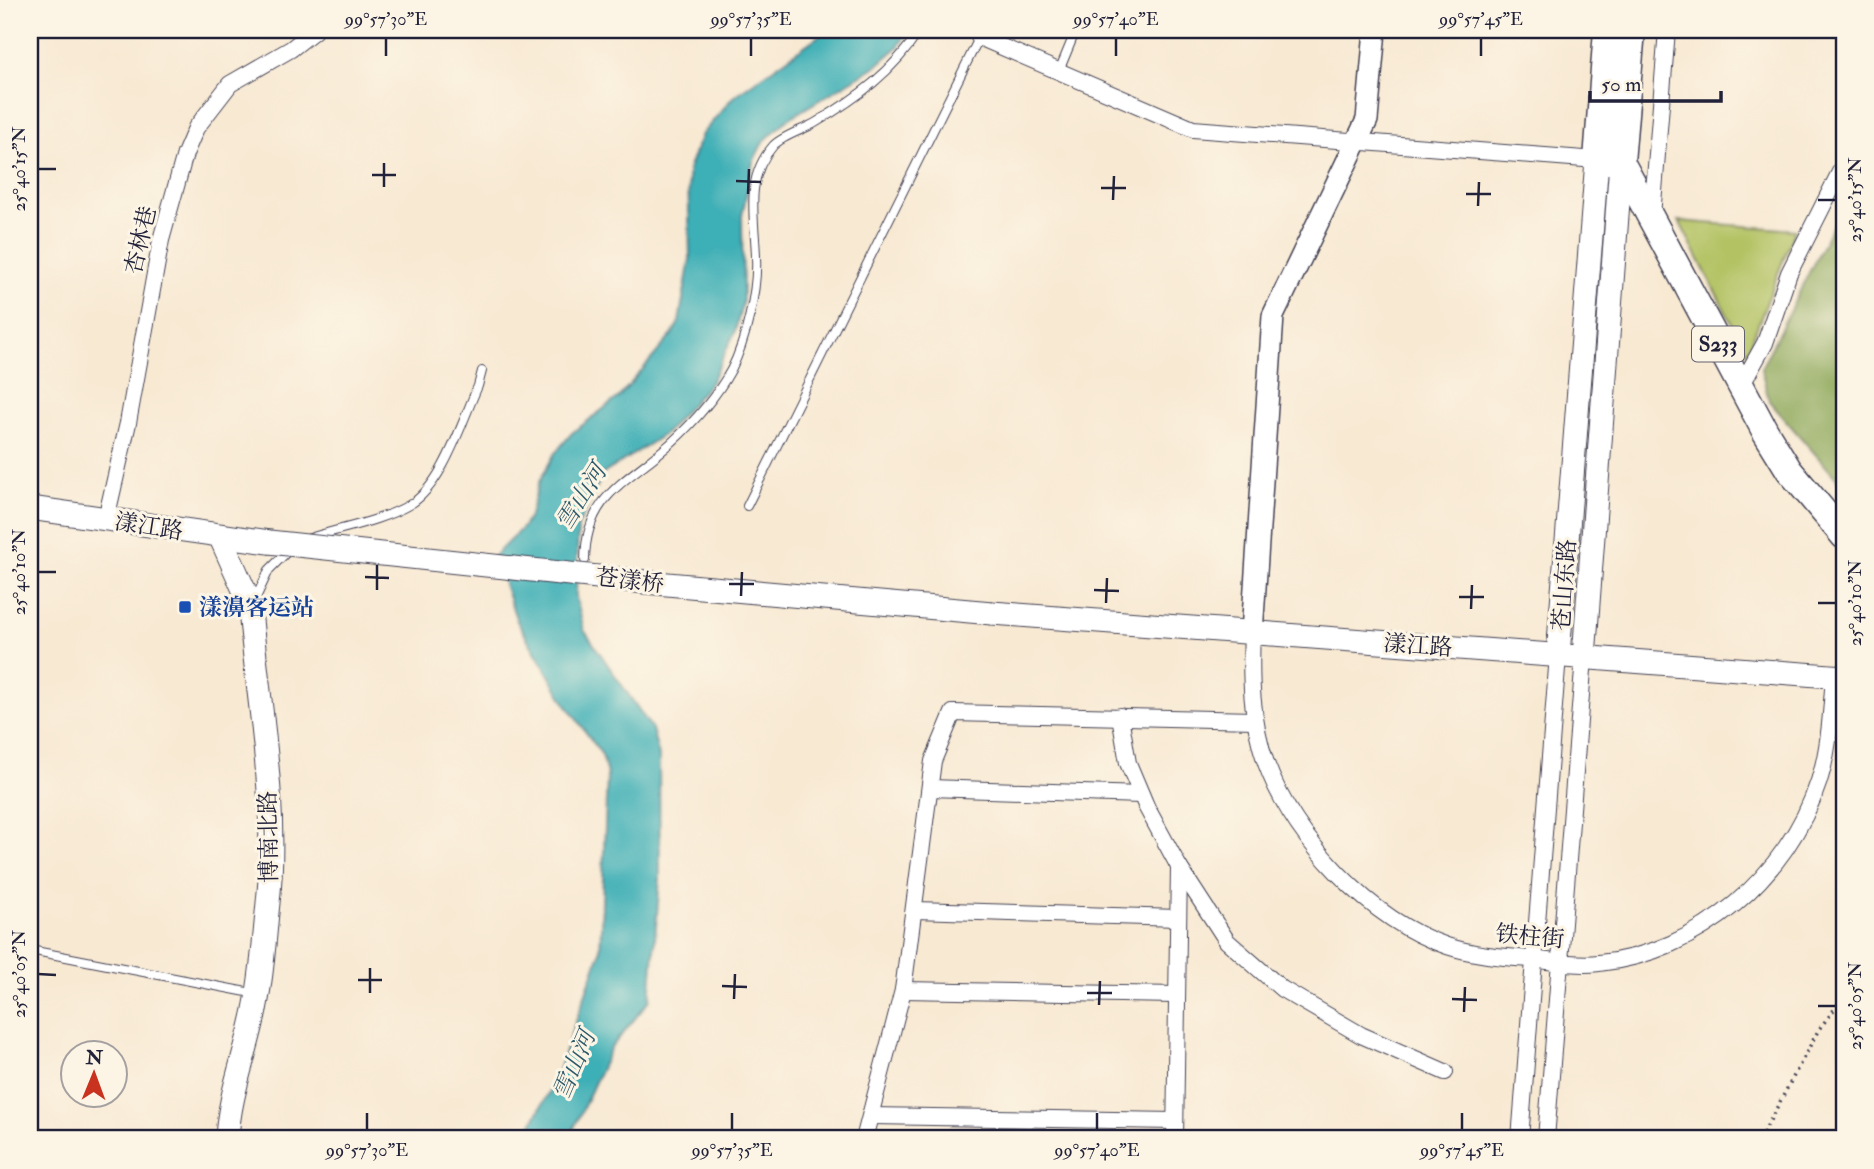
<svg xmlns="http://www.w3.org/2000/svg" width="1874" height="1169" font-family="'IM FELL Double Pica','Noto Serif SC',serif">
  <rect width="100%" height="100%" fill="#fcf5e5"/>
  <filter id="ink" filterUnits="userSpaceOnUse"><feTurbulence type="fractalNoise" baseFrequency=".0143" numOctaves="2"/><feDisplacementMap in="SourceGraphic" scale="14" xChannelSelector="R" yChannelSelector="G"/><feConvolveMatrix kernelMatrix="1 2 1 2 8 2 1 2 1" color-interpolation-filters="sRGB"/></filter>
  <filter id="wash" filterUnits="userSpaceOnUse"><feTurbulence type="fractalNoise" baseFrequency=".00686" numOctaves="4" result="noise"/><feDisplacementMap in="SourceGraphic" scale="28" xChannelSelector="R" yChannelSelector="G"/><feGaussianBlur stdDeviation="1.57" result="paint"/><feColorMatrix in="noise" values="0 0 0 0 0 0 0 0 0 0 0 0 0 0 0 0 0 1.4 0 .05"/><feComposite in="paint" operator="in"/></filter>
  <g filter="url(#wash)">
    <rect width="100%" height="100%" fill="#f8e9d3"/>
    <polygon fill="#b3c264" stroke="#6a7250" stroke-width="2" points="1679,221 1795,230 1747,353"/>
    <polygon fill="#8ea85a" stroke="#58654a" stroke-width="2" points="1844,203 1844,487 1769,401 1761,368"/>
    <polygon fill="#3dafb6" stroke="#306878" stroke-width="2" points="827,30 909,30 898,47 876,66 788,119 763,142 753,162 742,216 743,301 735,332 711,382 666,433 603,474 578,526 576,597 584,630 652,729 659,756 660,878 650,1000 610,1049 569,1139 524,1139 555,1080 600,953 607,775 602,755 567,706 517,621 494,556 523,527 530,515 539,482 555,453 572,433 619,397 672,335 679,322 690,259 688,170 702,134 733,97"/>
  </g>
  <g filter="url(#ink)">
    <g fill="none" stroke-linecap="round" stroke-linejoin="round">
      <g stroke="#424052" stroke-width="10">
        <g id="service">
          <polyline points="1059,71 1076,30"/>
          <polyline points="747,506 983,30"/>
          <path d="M307 539C340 528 379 522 409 505 443 486 462 421 478 386L482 371"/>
          <path d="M585 560C586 494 628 482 671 443 694 422 716 397 731 370 746 341 758 289 756 257 755 217 744 179 773 146 782 136 803 130 815 123 857 98 893 72 920 30"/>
          <polyline points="253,604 269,570 290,549"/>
          <polyline points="30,950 257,994"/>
        </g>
      </g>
      <g stroke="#424052" stroke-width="18">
        <g id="minor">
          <polyline points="979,37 1193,129 1597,160"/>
          <polyline points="1652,216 1667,30"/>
          <polyline points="1741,386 1765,343 1789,273 1844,164"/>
          <polyline points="106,519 128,423 161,240 185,154 196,128 230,84 291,49 315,30"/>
          <path d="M1252 633C1250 677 1251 720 1266 763 1294 839 1370 920 1447 946 1474 955 1503 957 1530 959 1552 961 1577 966 1599 963 1699 953 1788 876 1819 781 1830 747 1831 711 1834 677"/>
          <polyline points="1120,716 1128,763 1147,808 1179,867 1227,941 1282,989 1361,1035 1445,1072"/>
          <polyline points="930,788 1141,795"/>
          <polyline points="915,910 1178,918"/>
          <polyline points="903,990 1177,995"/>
          <polyline points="871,1116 1175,1121"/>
          <polyline points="864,1139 903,990 933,761 953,713 1255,720"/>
          <polyline points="1175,1139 1179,867"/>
          <polyline points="1520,1139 1558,655"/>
          <polyline points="1546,1139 1584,657"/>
        </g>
      </g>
      <g stroke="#424052" stroke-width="24">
        <polyline id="tertiary" points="1252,633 1273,316 1367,120 1375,30"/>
      </g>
      <g stroke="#424052" stroke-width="25">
        <g id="secondary">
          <polyline points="30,508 269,542"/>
          <path d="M220 536 245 592 251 620C260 712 278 810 268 903 264 941 262 981 253 1019 244 1060 229 1097 227 1139"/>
          <polyline points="992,613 1844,677"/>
          <polyline points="1558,655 1597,160"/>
          <polyline points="1584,657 1621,162"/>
        </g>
      </g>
      <g stroke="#424052" stroke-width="29">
        <g id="primary">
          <polyline points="1607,30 1597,160 1621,162 1765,431 1789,470 1844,536"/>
          <polyline points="1621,162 1632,30"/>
        </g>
      </g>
      <polyline stroke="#424052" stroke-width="3.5" stroke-dasharray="2 5" stroke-linecap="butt" points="1760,1139 1819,1029 1844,997"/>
      <use href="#service" stroke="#fff" stroke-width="8"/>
      <use href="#minor" stroke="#fff" stroke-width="16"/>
      <use href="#tertiary" stroke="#fff" stroke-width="21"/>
      <use href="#secondary" stroke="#fff" stroke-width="23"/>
      <use href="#primary" stroke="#fff" stroke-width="26"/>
      <g stroke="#424052" stroke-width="25" stroke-linecap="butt">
        <polyline id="secondary-bridge" points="269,542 645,582 992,613"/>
      </g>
      <use href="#secondary-bridge" stroke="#fff" stroke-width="23"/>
    </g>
  </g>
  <path fill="none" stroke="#22223b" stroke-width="2.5" d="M386 56V38M751 56V38M1116 56V38M1481 56V38M38 169H56M372 175H396M736 181 761 182M384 187V163M1101 188H1126M748 194 749 169M1466 194H1491M1113 200 1114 176M1818 200H1836M1478 206 1479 182M38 572H56M365 577 389 578M729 584H754M377 590V565M1094 590 1119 591M741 596 742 572M1459 597H1484M1106 603 1107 578M1818 603H1836M1471 609 1472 585M38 974 56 975M358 980H382M722 986 747 987M370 993V968M1087 993H1112M734 999 735 974M1452 999 1477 1000M1099 1005 1100 981M1818 1006H1836M1464 1012 1465 987M367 1130V1113M732 1130V1113M1097 1130V1113M1462 1130V1113"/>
  <rect fill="#1a4fb4" stroke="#fcf5e5" stroke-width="2.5" x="178" y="600" width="14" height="14" rx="3.5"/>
  <g text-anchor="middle" stroke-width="6" stroke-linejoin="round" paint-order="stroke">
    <rect fill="#fcf5e5" stroke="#63616e" stroke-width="2" x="1692" y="326.5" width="52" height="35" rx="5"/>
    <g font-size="21" font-weight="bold" fill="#22223b">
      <text x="1718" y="351">S233</text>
    </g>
    <g font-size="23" fill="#22223b" stroke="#fcf5e5">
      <text transform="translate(140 240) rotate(-77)" y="8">杏林巷</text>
      <text transform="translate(149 526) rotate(9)" y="8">漾江路</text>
      <text transform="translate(630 580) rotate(6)" y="8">苍漾桥</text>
      <text transform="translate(1564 585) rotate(-86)" y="8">苍山东路</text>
      <text transform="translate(1418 645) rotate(4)" y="8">漾江路</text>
      <text transform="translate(268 837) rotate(-91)" y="8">博南北路</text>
      <text transform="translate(1530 936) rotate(5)" y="8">铁柱街</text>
    </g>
    <g font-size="23" font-weight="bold" fill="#164399" stroke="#fcf5e5" text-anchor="start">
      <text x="199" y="615">漾濞客运站</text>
    </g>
    <g font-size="24" font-style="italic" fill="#2d5a6c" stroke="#fcf5e5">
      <text transform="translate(581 497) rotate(-58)" y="8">雪山河</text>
      <text transform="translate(574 1065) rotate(-67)" y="8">雪山河</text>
    </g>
  </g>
  <rect width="1874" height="1169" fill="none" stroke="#fcf5e5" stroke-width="77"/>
  <g transform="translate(94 1074) rotate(1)"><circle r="33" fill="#fcf5e5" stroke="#a5a1a1" stroke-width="2"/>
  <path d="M0-5L12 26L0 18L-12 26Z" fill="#c8321e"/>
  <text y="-10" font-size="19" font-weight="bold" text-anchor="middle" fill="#22223b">N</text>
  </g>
  <path d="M1590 91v10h131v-10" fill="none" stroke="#22223b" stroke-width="3.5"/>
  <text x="1601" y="91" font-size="21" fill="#22223b" stroke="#fcf5e5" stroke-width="5" paint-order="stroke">50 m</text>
  <rect x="38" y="38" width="1798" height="1092" fill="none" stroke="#22223b" stroke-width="2.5"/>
  <g font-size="18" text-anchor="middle" fill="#22223b">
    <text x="386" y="25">99°57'30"E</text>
    <text x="751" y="25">99°57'35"E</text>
    <text x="1116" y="25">99°57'40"E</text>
    <text x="1481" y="25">99°57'45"E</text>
    <text transform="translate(19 169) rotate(-90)" y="6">25°40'15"N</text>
    <text transform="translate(1855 200) rotate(-90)" y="6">25°40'15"N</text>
    <text transform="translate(19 572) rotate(-90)" y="6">25°40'10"N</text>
    <text transform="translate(1855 603) rotate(-90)" y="6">25°40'10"N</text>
    <text transform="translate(19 974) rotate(-90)" y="6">25°40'05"N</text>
    <text transform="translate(1855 1006) rotate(-90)" y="6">25°40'05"N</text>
    <text x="367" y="1156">99°57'30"E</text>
    <text x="732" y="1156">99°57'35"E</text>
    <text x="1097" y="1156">99°57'40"E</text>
    <text x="1462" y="1156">99°57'45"E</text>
  </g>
</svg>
